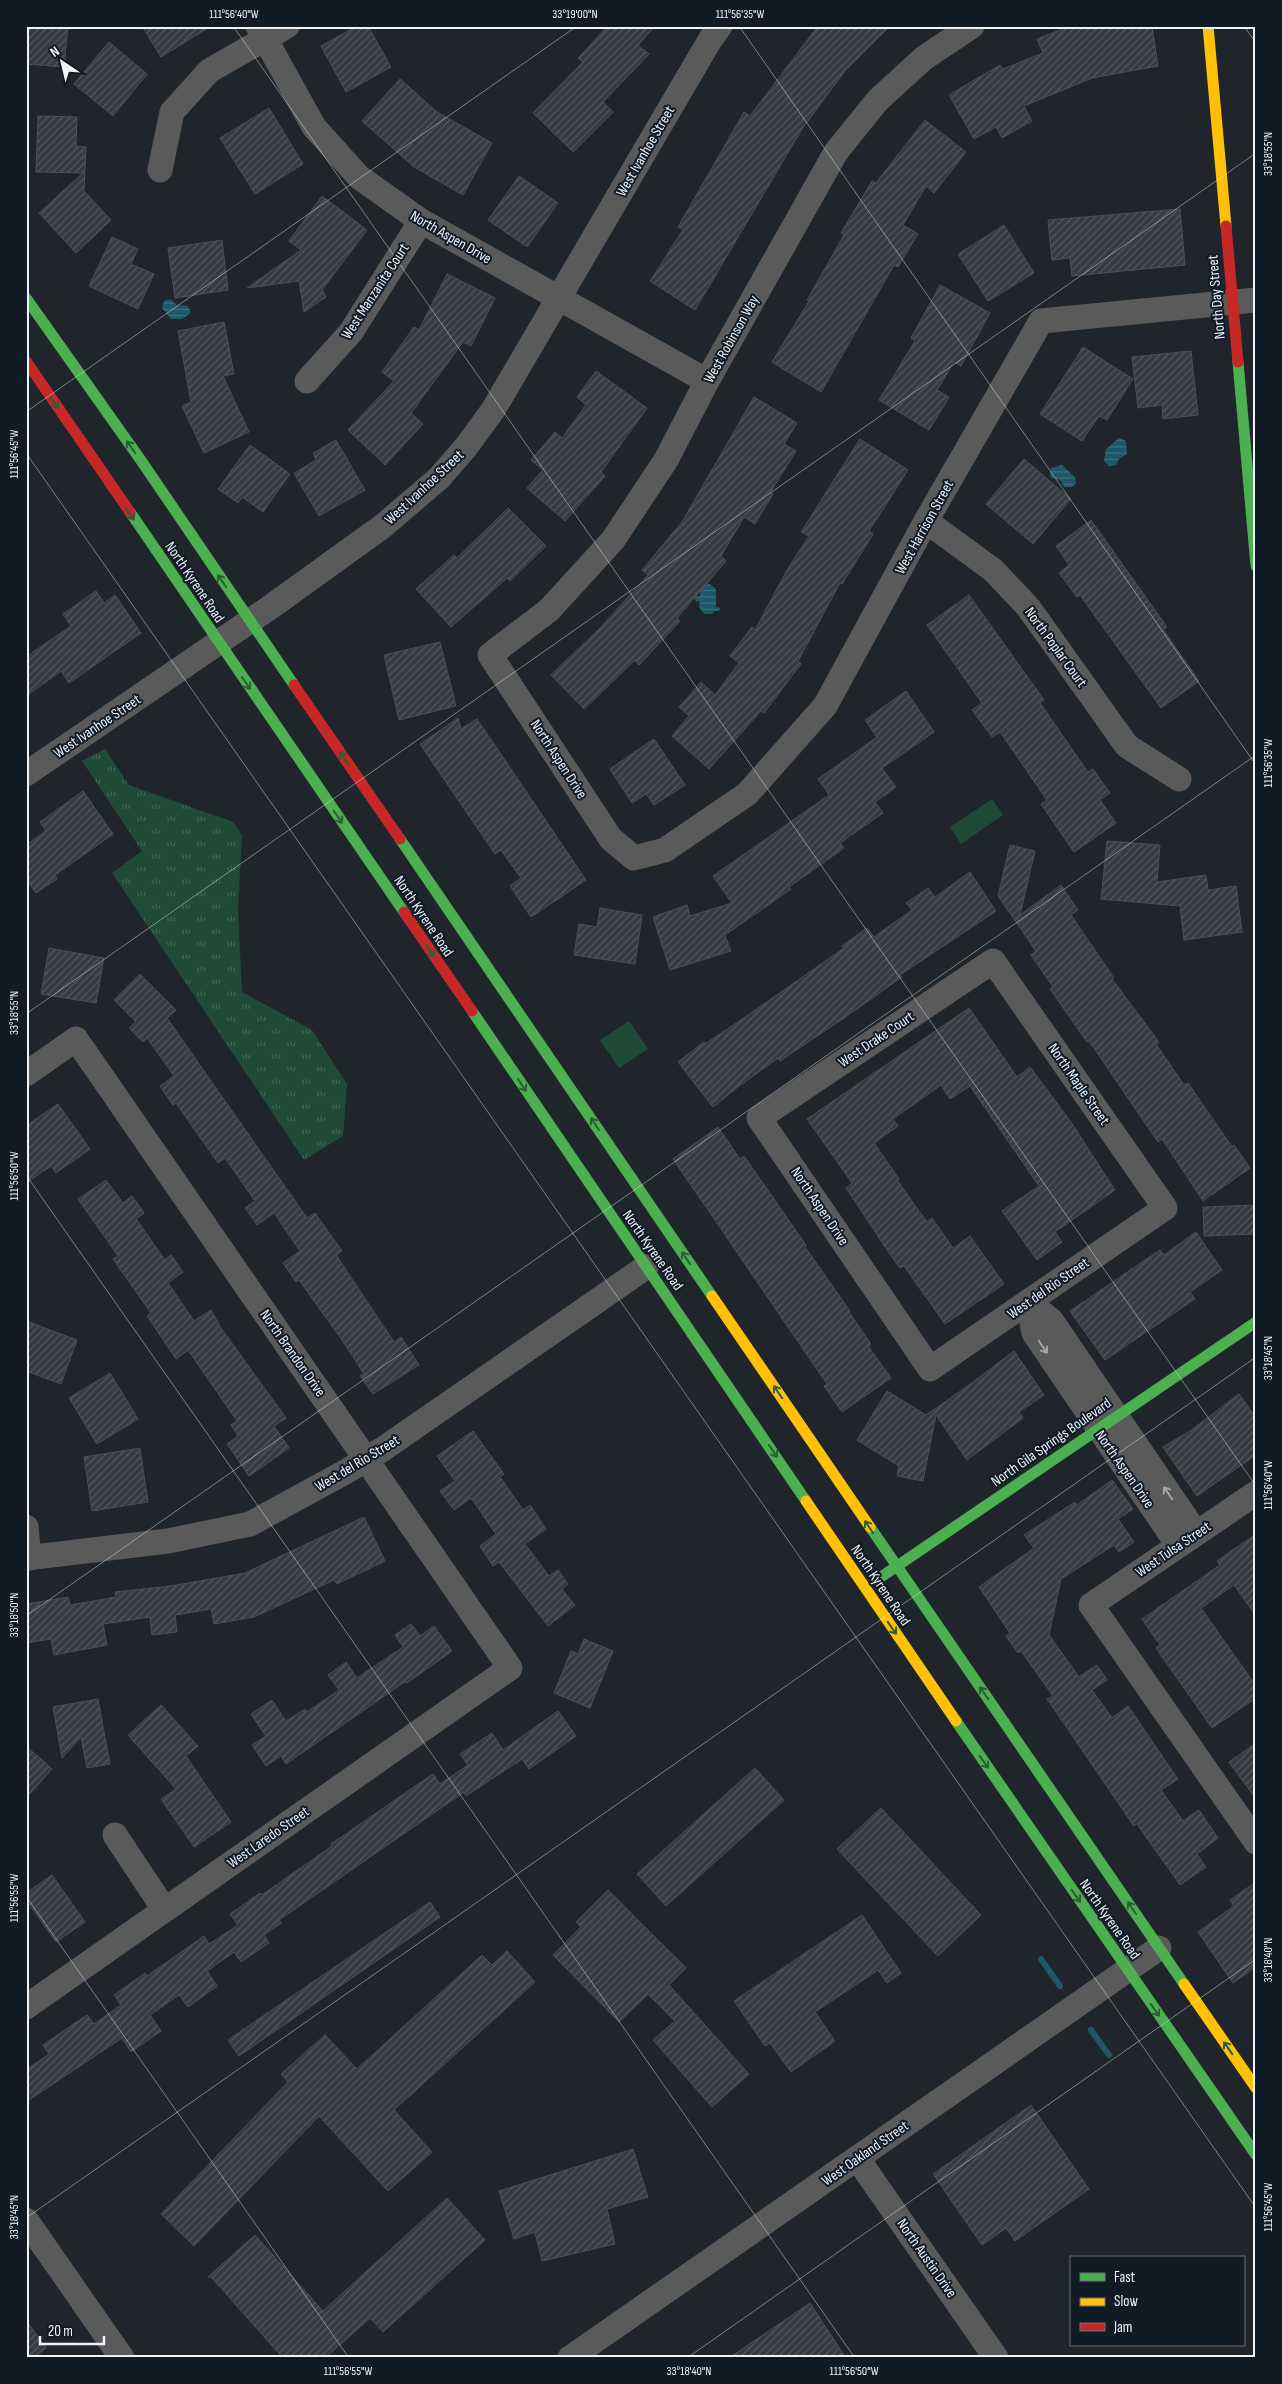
<svg xmlns="http://www.w3.org/2000/svg" width="1282" height="2384" font-family="'Sofia Sans Condensed',sans-serif">
  <defs>
    <pattern id="park-tufts" width="24" height="20" patternUnits="userSpaceOnUse" patternTransform="scale(1.25)"><rect width="24" height="20" fill="#1f4a37"/><path d="M3 7l-1-3M5 7V3M7 7l1-3M15 17l-1-3M17 17v-4M19 17l1-3" fill="none" stroke="#406555"/></pattern>
    <pattern id="water-rules" width="6" height="5" patternUnits="userSpaceOnUse" patternTransform="scale(1.25)"><rect width="6" height="5" fill="#1d5768"/><path d="M0 2.5h6" fill="none" stroke="#3e707e"/></pattern>
    <pattern id="building-hatch" width="6" height="6" patternUnits="userSpaceOnUse" patternTransform="scale(1.25)"><rect width="6" height="6" fill="#373b41"/><path d="M-1 1l2-2M0 6l6-6M5 7l2-2" fill="none" stroke="#54585d"/></pattern>
  </defs>
  <rect width="100%" height="100%" fill="#20252b"/>
  <g fill="#1f4a37">
    <polygon points="992,799 1003,815 961,844 950,827"/>
    <polygon points="629,1021 648,1049 619,1068 600,1040"/>
  </g>
  <polygon fill="url(#park-tufts)" points="105,749 129,785 233,822 242,835 238,909 242,992 312,1030 347,1084 343,1136 304,1160 112,873 142,851 82,761"/>
  <g fill="url(#water-rules)">
    <polygon points="170,299 177,305 188,306 191,313 182,319 171,319 162,308 164,301"/>
    <polygon points="1119,438 1126,441 1127,454 1119,459 1116,465 1109,466 1104,461 1106,449"/>
    <polygon points="1062,465 1075,477 1076,483 1072,487 1064,487 1060,480 1050,477 1051,468"/>
    <polygon points="710,584 716,589 716,607 720,608 719,611 715,611 712,614 704,614 699,607 700,601 696,602 694,597 700,596 700,589 704,585"/>
  </g>
  <g fill="none" stroke-linecap="round" stroke-linejoin="round">
    <g stroke="#1d5768" stroke-width="6">
      <polyline points="1041,1959 1060,1986"/>
      <polyline points="1091,2030 1109,2055"/>
    </g>
  </g>
  <g fill="url(#building-hatch)" stroke="#4c5056">
    <polygon points="26,26 68,26 64,67 26,64"/>
    <polygon points="142,26 211,26 161,57"/>
    <polygon points="357,26 368,26 391,67 346,92 321,46"/>
    <polygon points="608,26 655,26 638,45 649,54 603,102 613,112 573,152 533,113 583,62 578,58"/>
    <polygon points="818,26 890,26 845,71 802,129 695,310 650,281 683,230 678,227 744,112 750,116"/>
    <polygon points="1070,26 1152,26 1158,66 1092,78 1024,106 1032,121 1002,138 996,127 974,139 949,95 1000,65 1003,69 1043,53 1037,39"/>
    <polygon points="109,42 147,74 113,116 74,84"/>
    <polygon points="400,79 437,112 492,143 463,195 414,167 362,121"/>
    <polygon points="269,108 303,164 255,194 220,138"/>
    <polygon points="38,116 77,117 76,146 86,147 84,191 111,220 76,253 39,213 83,173 36,172"/>
    <polygon points="925,120 966,152 934,193 926,186 903,225 918,234 898,267 894,265 821,392 772,362 809,301 807,300 844,235 841,233 872,181 876,183"/>
    <polygon points="519,176 558,203 527,247 488,220"/>
    <polygon points="322,196 367,230 322,290 326,297 304,312 299,281 247,288 301,250 289,241"/>
    <polygon points="1180,209 1185,265 1072,276 1070,258 1052,260 1048,220"/>
    <polygon points="1004,225 1034,273 988,301 958,254"/>
    <polygon points="112,237 138,249 131,264 154,274 138,309 89,286"/>
    <polygon points="222,240 228,290 175,298 168,248"/>
    <polygon points="447,274 495,298 471,346 463,342 411,413 423,424 385,465 348,430 394,381 382,372 414,327 419,330"/>
    <polygon points="940,285 990,313 961,366 954,362 937,390 949,397 929,430 879,400 915,341 911,338"/>
    <polygon points="224,322 234,374 223,376 249,432 204,453 182,406 191,402 178,331"/>
    <polygon points="1083,347 1133,379 1107,420 1099,416 1082,441 1040,414"/>
    <polygon points="1191,351 1198,415 1163,419 1162,405 1138,408 1132,357"/>
    <polygon points="596,371 647,408 601,472 605,476 565,521 527,488 543,470 531,460 555,432 562,438 586,405 577,397"/>
    <polygon points="754,397 797,423 784,444 796,451 770,493 773,494 755,524 744,517 721,556 726,561 677,618 680,621 639,665 635,660 584,709 551,675 600,628 648,575 642,570 682,522"/>
    <polygon points="860,439 908,470 869,531 873,534 842,584 840,583 798,661 801,664 764,713 761,711 709,769 672,736 689,716 679,707 701,682 715,695 739,663 730,656 752,627 755,630 787,570 809,536 801,532"/>
    <polygon points="336,440 365,490 319,516 294,473 316,460 313,453"/>
    <polygon points="250,445 290,474 263,512 242,497 238,503 218,489"/>
    <polygon points="1024,459 1071,499 1033,544 986,504"/>
    <polygon points="508,508 546,546 510,581 507,578 451,627 416,589 454,555 457,558"/>
    <polygon points="1091,520 1167,627 1163,629 1199,681 1161,708 1080,595 1077,597 1059,573 1069,565 1056,546"/>
    <polygon points="96,591 104,603 115,595 141,633 69,683 61,671 26,696 26,657 71,626 63,614"/>
    <polygon points="969,595 1044,700 1040,703 1088,772 1093,769 1110,793 1100,800 1116,823 1074,852 1041,804 1047,800 1000,732 992,737 972,710 982,703 927,625"/>
    <polygon points="440,642 456,706 399,720 384,655"/>
    <polygon points="906,691 934,732 882,768 896,787 875,802 883,813 840,843 844,848 789,887 791,889 725,935 731,951 670,970 653,917 687,905 690,916 732,903 713,876 829,795 818,779 877,737 865,720"/>
    <polygon points="458,718 461,729 477,719 586,880 531,917 510,886 521,878 501,850 495,854 420,744"/>
    <polygon points="654,739 685,785 654,805 646,794 632,803 610,769"/>
    <polygon points="83,791 113,834 55,875 57,879 36,893 26,879 26,845 46,831 40,822"/>
    <polygon points="1107,841 1160,845 1157,882 1206,875 1208,890 1236,886 1242,932 1184,940 1180,906 1101,899"/>
    <polygon points="1010,845 1035,851 1020,915 1061,885 1078,910 1071,915 1114,978 1112,979 1159,1042 1156,1044 1184,1085 1188,1083 1232,1147 1234,1145 1250,1168 1203,1201 1162,1139 1158,1142 1089,1041 1087,1042 1050,989 1053,987 1031,955 1036,951 998,896"/>
    <polygon points="970,872 996,911 900,975 902,977 844,1018 780,1061 778,1058 738,1087 713,1107 678,1062 704,1042 705,1044 741,1020 844,948 842,946 867,928 874,937 912,910 906,903 928,888 935,897"/>
    <polygon points="600,908 642,915 635,964 574,955 579,924 597,927"/>
    <polygon points="49,948 104,958 96,1003 41,994"/>
    <polygon points="140,974 176,1010 167,1018 307,1218 315,1213 342,1251 336,1255 394,1342 401,1337 419,1365 373,1394 360,1376 364,1374 342,1340 299,1280 296,1282 283,1263 300,1251 274,1213 257,1225 245,1208 255,1201 225,1158 218,1163 176,1103 173,1105 160,1086 174,1076 147,1038 143,1042 129,1028 136,1022 114,1000"/>
    <polygon points="969,1008 1017,1077 1030,1067 1071,1122 1115,1190 1055,1232 1062,1242 1037,1260 1002,1211 1039,1186 970,1086 950,1099 941,1085 893,1119 898,1126 874,1143 899,1179 897,1180 927,1222 932,1218 953,1248 970,1236 1004,1284 945,1324 904,1266 900,1268 887,1250 846,1188 852,1183 807,1119"/>
    <polygon points="58,1104 90,1149 56,1173 51,1166 26,1183 26,1126"/>
    <polygon points="718,1127 740,1159 744,1156 806,1245 805,1247 850,1311 849,1312 871,1344 868,1346 891,1378 842,1412 824,1386 827,1384 673,1159"/>
    <polygon points="106,1180 123,1203 132,1196 144,1213 136,1219 165,1260 171,1255 183,1272 168,1283 194,1321 211,1310 221,1328 286,1418 274,1426 289,1448 249,1476 227,1444 238,1436 231,1425 237,1421 188,1350 176,1359 147,1316 151,1313 113,1259 118,1256 78,1199"/>
    <polygon points="1256,1205 1256,1234 1204,1236 1203,1207"/>
    <polygon points="1196,1232 1222,1270 1190,1292 1195,1299 1105,1360 1070,1311 1160,1250 1164,1255"/>
    <polygon points="26,1321 77,1340 61,1384 26,1371"/>
    <polygon points="1014,1351 1044,1395 1019,1412 1023,1418 967,1460 936,1415 923,1481 897,1476 899,1466 857,1440 887,1391 926,1415 965,1388"/>
    <polygon points="110,1373 138,1419 97,1444 69,1398"/>
    <polygon points="1239,1394 1256,1418 1256,1455 1197,1496 1163,1447 1190,1431"/>
    <polygon points="473,1431 504,1474 500,1477 523,1510 530,1505 546,1529 525,1544 549,1576 558,1570 568,1584 562,1589 575,1605 548,1626 499,1562 493,1566 480,1546 496,1534 471,1498 454,1510 440,1491 455,1481 437,1456"/>
    <polygon points="140,1448 148,1502 92,1511 84,1457"/>
    <polygon points="1112,1480 1133,1509 1118,1519 1134,1542 1119,1552 1114,1545 1061,1579 1049,1635 1079,1677 1097,1665 1107,1680 1092,1690 1112,1718 1128,1706 1178,1779 1161,1790 1183,1821 1199,1810 1218,1838 1197,1854 1206,1867 1180,1885 1137,1824 1134,1826 1047,1699 1053,1696 1021,1651 1018,1653 1006,1636 1010,1633 979,1587 1034,1548 1024,1535 1075,1502 1077,1505"/>
    <polygon points="364,1517 385,1561 337,1584 334,1580 254,1617 214,1624 211,1609 175,1615 177,1632 152,1635 150,1617 103,1624 107,1645 54,1655 51,1639 26,1643 26,1604 68,1597 70,1605 116,1597 115,1592 171,1586 245,1573"/>
    <polygon points="1256,1534 1256,1616 1234,1585 1201,1608 1256,1686 1256,1698 1212,1728 1156,1648 1160,1645 1142,1619 1220,1565 1217,1561"/>
    <polygon points="411,1624 420,1636 434,1626 452,1651 407,1683 406,1681 286,1764 281,1756 266,1766 252,1745 266,1736 251,1714 272,1700 286,1721 305,1709 307,1712 339,1690 328,1675 346,1662 357,1678 403,1647 395,1635"/>
    <polygon points="584,1639 613,1651 590,1708 554,1693 571,1651 578,1654"/>
    <polygon points="98,1699 110,1764 87,1768 81,1737 62,1758 53,1707"/>
    <polygon points="161,1705 198,1746 186,1756 231,1822 194,1847 161,1799 176,1789 128,1735"/>
    <polygon points="558,1711 576,1736 529,1769 522,1759 466,1796 464,1792 279,1920 281,1923 264,1935 269,1943 241,1962 234,1952 207,1971 217,1986 188,2007 179,1995 150,2015 161,2031 131,2052 122,2038 26,2102 26,2070 49,2054 43,2045 87,2015 94,2024 121,2005 114,1995 145,1973 147,1976 204,1936 209,1944 238,1925 230,1914 260,1893 262,1895 332,1846 331,1844 433,1774 440,1784 468,1765 460,1754 492,1733 503,1750"/>
    <polygon points="1256,1743 1256,1799 1229,1762"/>
    <polygon points="26,1746 52,1769 26,1798"/>
    <polygon points="755,1768 784,1800 666,1906 637,1874"/>
    <polygon points="881,1808 981,1915 938,1956 837,1849"/>
    <polygon points="52,1875 85,1922 56,1942 26,1900 26,1893"/>
    <polygon points="1256,1882 1256,1967 1233,1983 1198,1932 1234,1906 1230,1900"/>
    <polygon points="608,1890 686,1968 669,1985 749,2074 712,2107 653,2040 675,2021 648,1994 619,2022 553,1955 581,1927 576,1922"/>
    <polygon points="430,1902 440,1917 239,2056 228,2040"/>
    <polygon points="862,1915 901,1973 887,1983 878,1970 815,2012 835,2041 791,2072 770,2043 765,2046 734,2001"/>
    <polygon points="507,1951 535,1982 394,2110 432,2152 388,2191 319,2116 194,2246 161,2214 288,2082 281,2074 325,2035 357,2069 482,1955 492,1965"/>
    <polygon points="1031,2105 1089,2189 1015,2241 1006,2228 982,2245 933,2174"/>
    <polygon points="633,2149 648,2197 607,2209 615,2244 542,2261 535,2232 514,2239 499,2191"/>
    <polygon points="447,2198 485,2240 383,2332 370,2318 325,2358 283,2358 211,2277 208,2277 255,2235 323,2311"/>
    <polygon points="810,2303 846,2358 729,2358"/>
    <polygon points="26,2320 46,2348 33,2358 26,2358"/>
  </g>
  <g fill="none" stroke-linecap="round" stroke-linejoin="round">
    <g stroke="#5b5a5a" stroke-width="25">
      <polyline points="258,26 314,127 359,177 421,221 707,381"/>
      <polyline points="972,26 924,58 878,100 836,152 707,381 666,460 613,540 549,610 490,655 611,839 634,858 665,850 747,794 825,706 926,521 1041,321 1256,300"/>
      <polyline points="160,170 172,112 209,71 287,26"/>
      <polyline points="307,381 351,332 421,221"/>
      <polyline points="926,521 993,570 1028,607 1127,746 1179,779"/>
      <polyline points="26,774 272,606 383,526 439,478 466,447 493,410 710,40 720,26"/>
      <polygon points="993,961 1165,1208 930,1369 759,1118"/>
      <polyline points="26,1074 76,1039 510,1668 26,2007"/>
      <polyline points="1028,1302 1034,1333 1178,1545"/>
      <polyline points="1028,1302 1051,1320 1196,1533"/>
      <polyline points="1256,1493 1091,1605 1256,1842"/>
      <polyline points="26,1527 29,1558"/>
      <polyline points="26,1558 168,1541 250,1524 347,1471 383,1449 646,1267"/>
      <polyline points="115,1835 164,1909"/>
      <polyline points="857,2158 996,2358"/>
      <polyline points="26,2220 122,2358"/>
      <polyline points="570,2358 1159,1948"/>
    </g>
    <g stroke="#4caf50" stroke-width="11">
      <polyline points="26,298 140,459 294,685"/>
      <polyline points="1238,362 1256,566"/>
      <polyline points="130,512 404,912"/>
      <polyline points="400,839 712,1296"/>
      <polyline points="472,1011 806,1501"/>
      <polyline points="870,1527 1184,1984"/>
      <polyline points="881,1577 1256,1322"/>
      <polyline points="956,1721 1256,2155"/>
    </g>
    <g stroke="#ffc107" stroke-width="11">
      <polyline points="1208,26 1226,226"/>
      <polyline points="712,1296 870,1527"/>
      <polyline points="806,1501 956,1721"/>
      <polyline points="1184,1984 1256,2088"/>
    </g>
    <g stroke="#c62828" stroke-width="11">
      <polyline points="1226,226 1238,362"/>
      <polyline points="26,361 130,512"/>
      <polyline points="294,685 400,839"/>
      <polyline points="404,912 472,1011"/>
    </g>
  </g>
  <defs><path id="oneway-shaft" d="M-6 0H5M1.5-3L5.5 0L1.5 3" fill="none" stroke-width="1.6" stroke-linecap="round" stroke-linejoin="round" transform="scale(1.25)"/></defs>
  <g stroke="#2c5e39">
    <use href="#oneway-shaft" transform="translate(54 402) rotate(56)"/>
    <use href="#oneway-shaft" transform="translate(131 447) rotate(-125)"/>
    <use href="#oneway-shaft" transform="translate(130 514) rotate(55)"/>
    <use href="#oneway-shaft" transform="translate(222 581) rotate(-124)"/>
    <use href="#oneway-shaft" transform="translate(246 683) rotate(56)"/>
    <use href="#oneway-shaft" transform="translate(344 758) rotate(-125)"/>
    <use href="#oneway-shaft" transform="translate(338 817) rotate(56)"/>
    <use href="#oneway-shaft" transform="translate(430 951) rotate(56)"/>
    <use href="#oneway-shaft" transform="translate(522 1085) rotate(56)"/>
    <use href="#oneway-shaft" transform="translate(595 1124) rotate(-124)"/>
    <use href="#oneway-shaft" transform="translate(686 1258) rotate(-124)"/>
    <use href="#oneway-shaft" transform="translate(778 1392) rotate(-124)"/>
    <use href="#oneway-shaft" transform="translate(773 1451) rotate(56)"/>
    <use href="#oneway-shaft" transform="translate(869 1527) rotate(-124)"/>
    <use href="#oneway-shaft" transform="translate(892 1628) rotate(55)"/>
    <use href="#oneway-shaft" transform="translate(984 1693) rotate(-125)"/>
    <use href="#oneway-shaft" transform="translate(984 1762) rotate(55)"/>
    <use href="#oneway-shaft" transform="translate(1076 1896) rotate(55)"/>
    <use href="#oneway-shaft" transform="translate(1132 1908) rotate(-124)"/>
    <use href="#oneway-shaft" transform="translate(1155 2010) rotate(55)"/>
    <use href="#oneway-shaft" transform="translate(1228 2048) rotate(-125)"/>
  </g>
  <g stroke="#a4a6aa">
    <use href="#oneway-shaft" transform="translate(1043 1347) rotate(56)"/>
    <use href="#oneway-shaft" transform="translate(1168 1493) rotate(-124)"/>
  </g>
  <path fill="none" stroke="#ecf3fb" stroke-width="1" stroke-opacity="0.45" d="M233 26 1256 1486M739 26 1256 765M1244 26 1256 43M26 412 577 26M26 453 1256 2208M26 1014 1256 153M26 1175 855 2358M26 1616 1256 755M26 1896 349 2358M26 2218 1256 1357M687 2358 1256 1959"/>
  <g text-anchor="middle" stroke-width="4" stroke-linejoin="round" paint-order="stroke">
    <g font-size="15" fill="#ecf3fb" stroke="#111b26">
      <text transform="translate(645 151) rotate(-60)" y="5">West Ivanhoe Street</text>
      <text transform="translate(451 237) rotate(30)" y="5">North Aspen Drive</text>
      <text transform="translate(375 291) rotate(-57)" y="5">West Manzanita Court</text>
      <text transform="translate(1216 297) rotate(-95)" y="5">North Day Street</text>
      <text transform="translate(731 339) rotate(-61)" y="5">West Robinson Way</text>
      <text transform="translate(424 487) rotate(-43)" y="5">West Ivanhoe Street</text>
      <text transform="translate(924 527) rotate(-61)" y="5">West Harrison Street</text>
      <text transform="translate(195 582) rotate(56)" y="5">North Kyrene Road</text>
      <text transform="translate(1056 647) rotate(54)" y="5">North Poplar Court</text>
      <text transform="translate(97 726) rotate(-34)" y="5">West Ivanhoe Street</text>
      <text transform="translate(559 759) rotate(57)" y="5">North Aspen Drive</text>
      <text transform="translate(424 916) rotate(56)" y="5">North Kyrene Road</text>
      <text transform="translate(876 1039) rotate(-34)" y="5">West Drake Court</text>
      <text transform="translate(1079 1084) rotate(55)" y="5">North Maple Street</text>
      <text transform="translate(820 1206) rotate(56)" y="5">North Aspen Drive</text>
      <text transform="translate(653 1250) rotate(55)" y="5">North Kyrene Road</text>
      <text transform="translate(1048 1288) rotate(-35)" y="5">West del Rio Street</text>
      <text transform="translate(293 1353) rotate(55)" y="5">North Brandon Drive</text>
      <text transform="translate(1051 1442) rotate(-35)" y="5">North Gila Springs Boulevard</text>
      <text transform="translate(357 1463) rotate(-31)" y="5">West del Rio Street</text>
      <text transform="translate(1125 1469) rotate(55)" y="5">North Aspen Drive</text>
      <text transform="translate(1173 1549) rotate(-34)" y="5">West Tulsa Street</text>
      <text transform="translate(881 1585) rotate(56)" y="5">North Kyrene Road</text>
      <text transform="translate(268 1837) rotate(-35)" y="5">West Laredo Street</text>
      <text transform="translate(1110 1919) rotate(55)" y="5">North Kyrene Road</text>
      <text transform="translate(865 2153) rotate(-35)" y="5">West Oakland Street</text>
      <text transform="translate(927 2258) rotate(55)" y="5">North Austin Drive</text>
    </g>
  </g>
  <rect width="1282" height="2384" fill="none" stroke="#111b26" stroke-width="55"/>
  <rect x="1070" y="2256" width="175" height="90" fill="#111b26" stroke="#69717b"/>
  <rect x="1080" y="2273" width="25" height="8" fill="#4caf50" stroke="#69717b"/>
  <text x="1114" y="2282" font-size="15" fill="#ecf3fb">Fast</text>
  <rect x="1080" y="2298" width="25" height="8" fill="#ffc107" stroke="#69717b"/>
  <text x="1114" y="2306" font-size="15" fill="#ecf3fb">Slow</text>
  <rect x="1080" y="2323" width="25" height="8" fill="#c62828" stroke="#69717b"/>
  <text x="1114" y="2332" font-size="15" fill="#ecf3fb">Jam</text>
  <g transform="translate(62 62) rotate(325)" stroke="#111b26" stroke-width="4" paint-order="stroke">
  <path d="M0-4L9 19L0 12L-9 19Z" fill="#ecf3fb"/>
  <text y="-8" font-size="14" font-weight="bold" text-anchor="middle" fill="#ecf3fb">N</text>
  </g>
  <path d="M40 2336v8h64v-8" fill="none" stroke="#ecf3fb" stroke-width="2.5"/>
  <text x="48" y="2336" font-size="15" fill="#ecf3fb" stroke="#111b26" stroke-width="4" paint-order="stroke">20 m</text>
  <rect x="28" y="28" width="1226" height="2328" fill="none" stroke="#ecf3fb" stroke-width="2"/>
  <g font-size="12" text-anchor="middle" fill="#ecf3fb">
    <text x="234" y="18">111°56'40"W</text>
    <text x="575" y="18">33°19'00"N</text>
    <text x="740" y="18">111°56'35"W</text>
    <text transform="translate(1268 154) rotate(-90)" y="4">33°18'55"N</text>
    <text transform="translate(14 454) rotate(-90)" y="4">111°56'45"W</text>
    <text transform="translate(1268 763) rotate(-90)" y="4">111°56'35"W</text>
    <text transform="translate(14 1013) rotate(-90)" y="4">33°18'55"N</text>
    <text transform="translate(14 1176) rotate(-90)" y="4">111°56'50"W</text>
    <text transform="translate(1268 1358) rotate(-90)" y="4">33°18'45"N</text>
    <text transform="translate(1268 1485) rotate(-90)" y="4">111°56'40"W</text>
    <text transform="translate(14 1615) rotate(-90)" y="4">33°18'50"N</text>
    <text transform="translate(14 1898) rotate(-90)" y="4">111°56'55"W</text>
    <text transform="translate(1268 1960) rotate(-90)" y="4">33°18'40"N</text>
    <text transform="translate(1268 2207) rotate(-90)" y="4">111°56'45"W</text>
    <text transform="translate(14 2217) rotate(-90)" y="4">33°18'45"N</text>
    <text x="348" y="2375">111°56'55"W</text>
    <text x="689" y="2375">33°18'40"N</text>
    <text x="854" y="2375">111°56'50"W</text>
  </g>
</svg>
